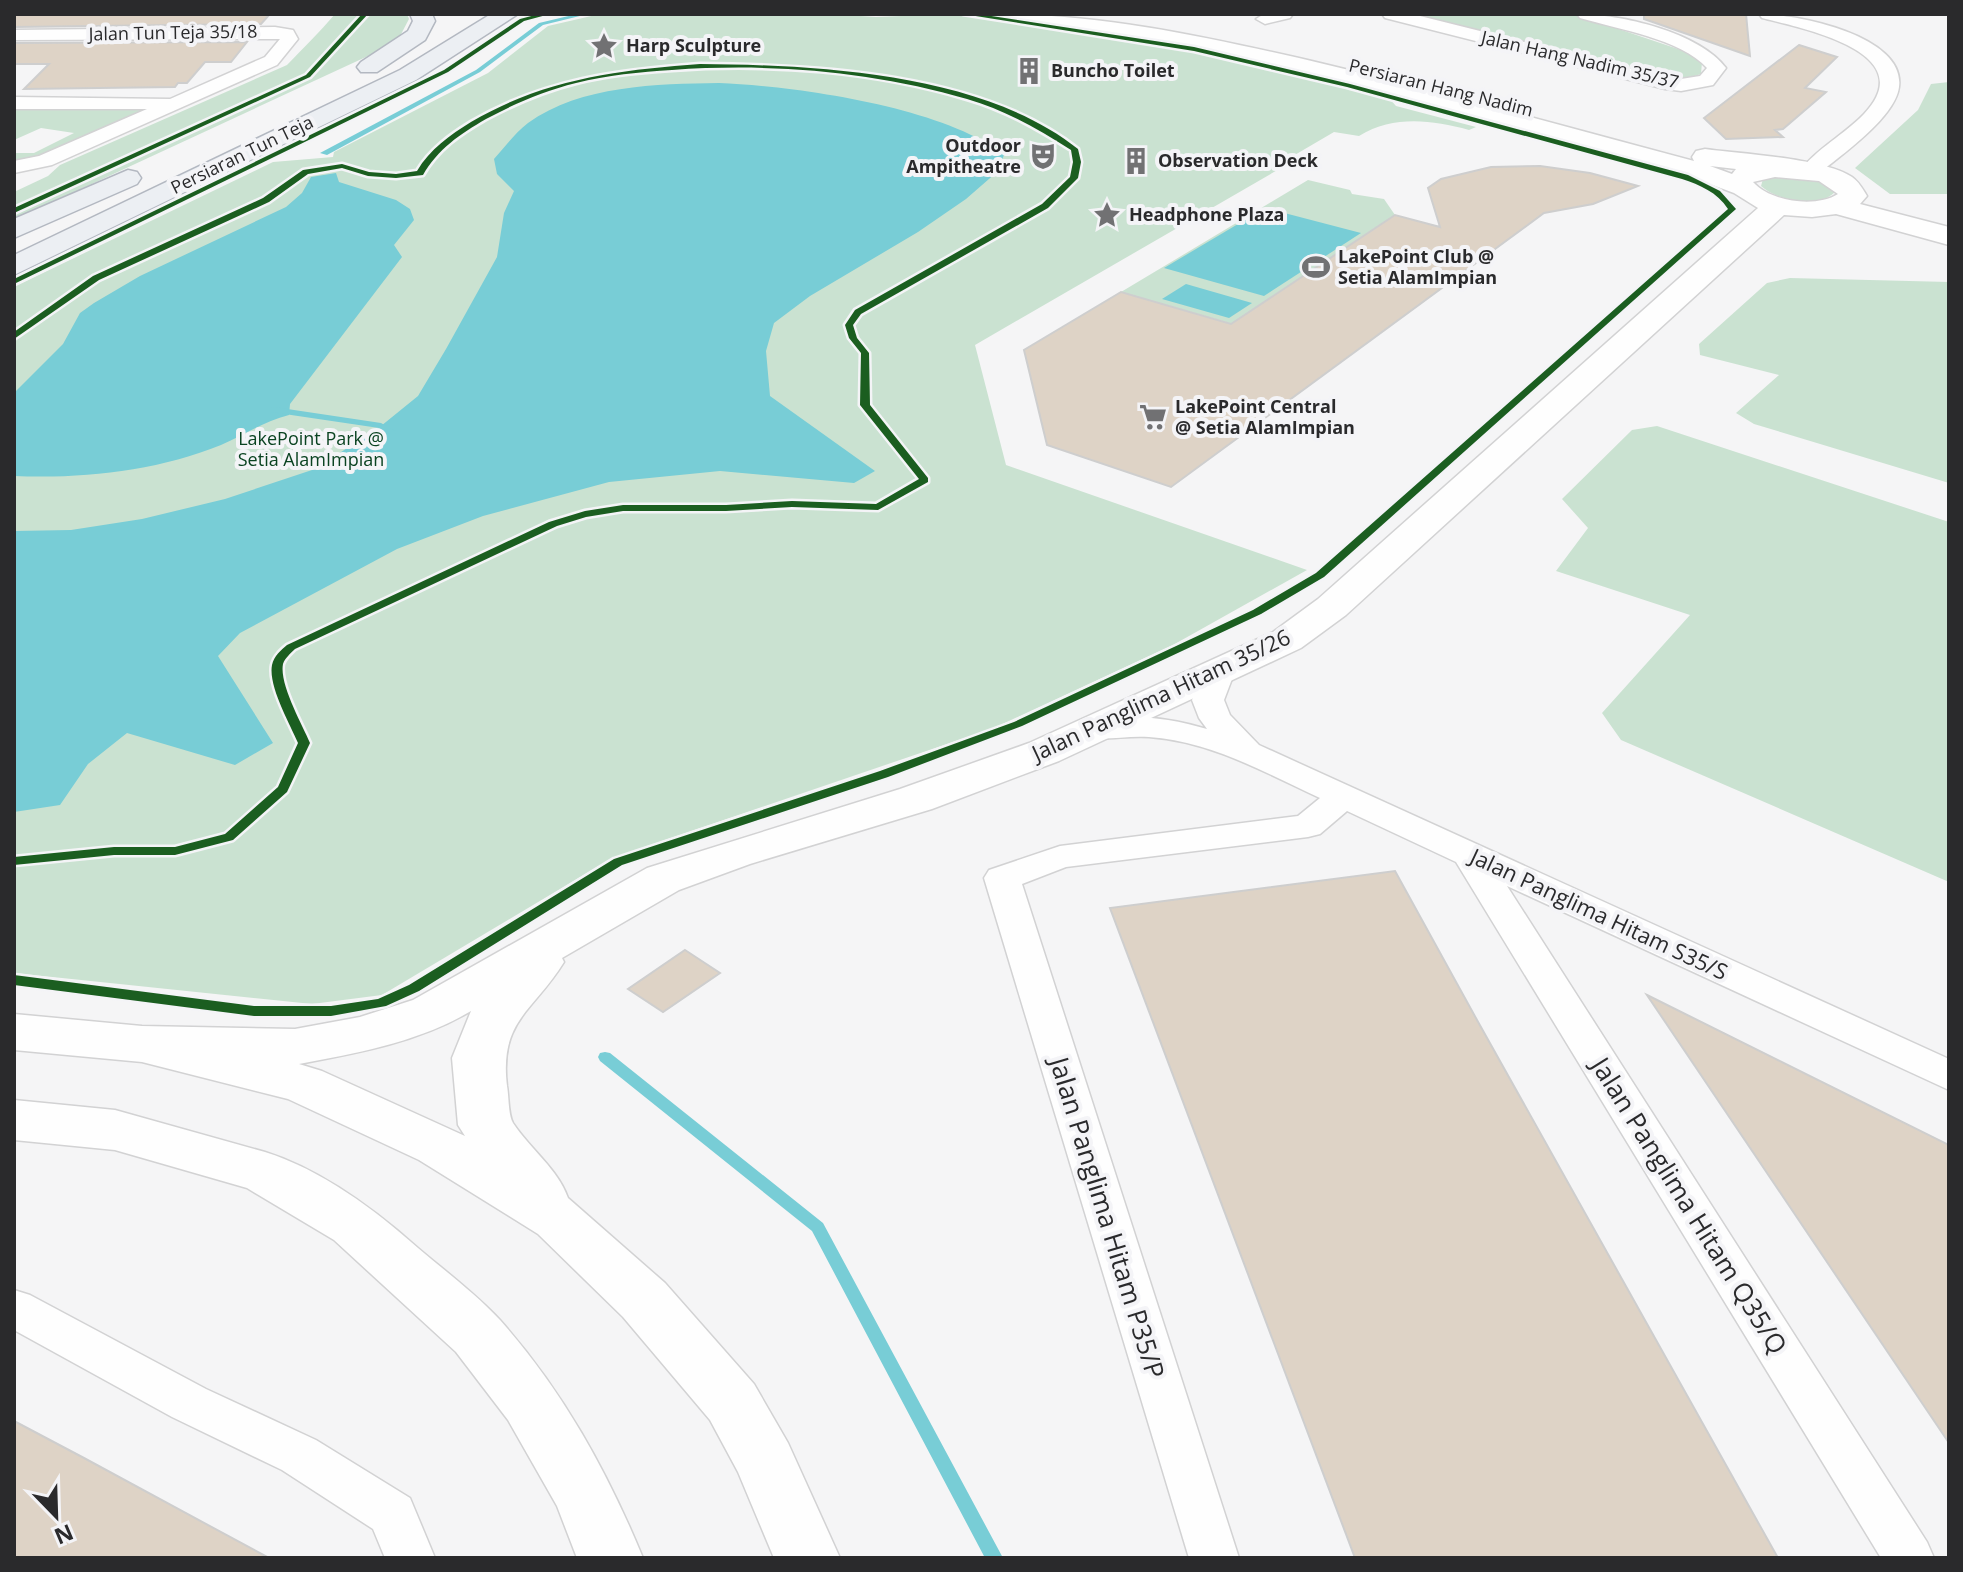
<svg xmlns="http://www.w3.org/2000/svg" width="1963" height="1572" font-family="'Open Sans',sans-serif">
  <rect width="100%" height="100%" fill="#f5f5f6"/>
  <g fill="#cae2d1">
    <path d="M335 14H407L409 19 398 40 381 50 14 220V192L48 176 60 165 287 65C304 47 320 32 335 14Z"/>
    <path d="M600 14H830L876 17 951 14 1198 52 1389 98 1396 106 1476 127 1469 130C1431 120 1394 115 1359 136L1334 132 1293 156V161L975 345 1006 465 1307 570 1173 645 994 728 612 858 382 995 312 1004 14 973V287L273 162 333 157 334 152 488 73 548 26Z"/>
    <polygon points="1401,14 1574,14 1687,52 1702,62 1701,74 1679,81"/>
    <polygon points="1949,82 1949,194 1890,194 1855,168 1918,110 1931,84"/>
    <polygon points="14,106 136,106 143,111 40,157 14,161 14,153 34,153 74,133 41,128 14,140"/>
    <path d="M1770 176 1813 177 1834 188 1835 192C1819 209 1777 201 1761 186L1763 179Z"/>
    <polygon points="1308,180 1350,190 1352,194 1384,199 1395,215 1504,243 1348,357 1121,292"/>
    <polygon points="1790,278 1949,282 1949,483 1754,424 1736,413 1779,375 1700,355 1699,344 1767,283"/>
    <polygon points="1657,426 1949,522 1949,882 1621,740 1602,713 1690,615 1556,571 1588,528 1562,499 1632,430"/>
  </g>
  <g fill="#78cdd6">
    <path d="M719 83C795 86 945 107 1004 155L997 172 966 199 918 232 810 296 774 323 766 351 770 396 875 471 854 483 720 471 609 482 483 516 397 549 240 633 218 656 273 743 235 765 127 733 88 764 60 805 14 812V531L71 530 142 519 225 499 315 469 381 426 418 396 446 349 497 257 504 213 514 191 497 174 494 159C505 147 515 133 528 123 581 85 657 84 719 83Z"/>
    <path d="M336 173 339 182 396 200 410 209 414 220 394 245 402 257 290 404 289 415C264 421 245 435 221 445 157 471 83 479 14 476V393L63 344 80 313 94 303 140 276 286 207 302 193 311 177Z"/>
    <polygon points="1265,208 1361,233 1264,296 1164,268"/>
    <polygon points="1186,284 1252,303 1229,318 1162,299"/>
  </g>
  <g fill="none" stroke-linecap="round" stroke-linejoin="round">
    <g fill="#78cdd6" fill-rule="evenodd">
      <polygon points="577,14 588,14 543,25 480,72 327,155 320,153 476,70 539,23"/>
      <polygon points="852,14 892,14 889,16 855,16"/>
      <polygon points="274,407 381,423 397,432 392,435 379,428 271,412 271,408"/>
      <polygon points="605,1052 610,1053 823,1223 1003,1558 985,1558 812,1231 600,1061 598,1057 600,1053"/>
    </g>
  </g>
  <g fill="#ded3c6" stroke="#cecece" stroke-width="2">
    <polygon points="14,14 270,14 261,24 14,27"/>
    <polygon points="1644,14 1746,14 1750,56 1644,19"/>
    <polygon points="247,42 231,62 205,62 187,83 178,83 175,87 24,89 49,64 14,64 14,43"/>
    <polygon points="1799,45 1837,57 1805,88 1826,92 1783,129 1775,130 1783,137 1726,139 1704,118"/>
    <polygon points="1540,166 1590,173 1638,186 1593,204 1544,213 1171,487 1047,445 1024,350 1121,292 1231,324 1395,215 1440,227 1428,188 1441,179 1491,167"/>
    <polygon points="1395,871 1477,1020 1778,1558 1355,1558 1110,908"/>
    <polygon points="685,950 720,973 663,1012 628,989"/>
    <polygon points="1647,995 1949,1145 1949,1443"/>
    <polygon points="14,1421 84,1458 269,1558 14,1558"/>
  </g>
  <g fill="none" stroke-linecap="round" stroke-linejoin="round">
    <g stroke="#d2d2d3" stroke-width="3">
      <g id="street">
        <polygon points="1264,14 1293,14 1290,18 1265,24 1256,19"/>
        <path d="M1382 14H1412L1665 77 1681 79 1700 76 1707 68C1681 39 1617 29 1580 18L1577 14C1620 14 1699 32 1726 68L1713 85 1681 91 1665 89 1385 18Z"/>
        <path d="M1759 14C1795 14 1906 35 1899 87 1895 118 1840 156 1817 175H1803L1800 171C1816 149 1845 134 1864 114 1923 52 1802 28 1762 18Z"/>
        <polygon points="275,27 293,30 298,39 277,65 52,165 14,173 14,161 39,156 147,109 14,109 14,97 170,99 265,57 280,39 14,40 14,30"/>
        <path d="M1219 662 1230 664 1235 671 1224 700 1230 715 1259 745 1949 1059V1090L1507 886 1927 1542 1934 1558H1881L1456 862 1347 811 1320 834 1308 837 1066 867 1022 884 1239 1558H1189L984 878 989 870 1060 846 1298 816 1320 798C1266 773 1210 741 1149 737 1126 735 1103 742 1080 736L1076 729 1080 722C1121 712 1168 717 1207 729L1199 718 1192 700 1208 664Z"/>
        <polygon points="14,1290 30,1295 206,1389 316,1440 410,1498 435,1558 385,1558 373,1529 282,1470 172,1417 14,1330"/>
      </g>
    </g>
    <g stroke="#d2d2d3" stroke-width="3">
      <g id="secondary">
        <path d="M999 14C1100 14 1201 36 1299 58 1432 89 1563 126 1694 161L1692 157 1696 151 1705 149C1741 154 1824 158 1852 177 1859 182 1862 188 1867 196L1860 204 1949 227V245L1836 214 1812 217 1784 215 1346 615 1301 648 1059 761 932 809 750 864 679 890 562 958 564 962C534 1011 499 1020 507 1086 509 1097 508 1114 513 1123 530 1149 558 1169 568 1198L665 1283 754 1384 788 1443 840 1558H774L738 1472 710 1420 623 1317 538 1234 419 1160 288 1099 142 1062 14 1050V1014L142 1026 295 1029 360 1017 413 1000 647 868 900 789 1029 743 1273 632 1318 599 1758 208 1734 193 1686 175 1349 84 1212 52 1010 21ZM1710 166 1736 169 1732 174ZM1775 177 1819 181 1838 194C1816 208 1771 202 1753 182ZM471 1011 452 1058 458 1125 465 1136 322 1071 299 1064C358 1053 419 1042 471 1011Z"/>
        <path d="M14 1100 115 1110 265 1152C322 1170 374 1209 418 1248 445 1271 476 1294 500 1320 563 1391 607 1471 643 1558H577L557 1506 508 1420 456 1352 334 1240 247 1188 115 1150 14 1140Z"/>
      </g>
    </g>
    <g stroke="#b3b8c1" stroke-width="3">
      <g id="primary">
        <polygon points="410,14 432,14 435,21 425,40 377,72 361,72 357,67 361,62 408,31 413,21"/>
        <polygon points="491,14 518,14 416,80 14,275 14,255 400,70"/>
        <polygon points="128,170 137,172 141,178 137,184 14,238 14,219"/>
      </g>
    </g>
    <use href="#street" fill="#fefefe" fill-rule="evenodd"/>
    <use href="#secondary" fill="#fefefe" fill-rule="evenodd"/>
    <use href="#primary" fill="#eceff3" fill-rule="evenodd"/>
    <g stroke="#f4f4f7" stroke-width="5">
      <g id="cycleway">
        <polygon points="362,14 368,14 310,77 14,213 14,208 306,75"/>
        <polygon points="539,14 550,14 524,21 448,72 14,284 14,279 444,70 520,19"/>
        <path d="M963 14H978L1194 47 1350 84 1688 175 1720 191 1736 209 1324 577 1261 614 1022 726 888 777 622 865 419 991 386 1006 331 1016H254L14 985V975L254 1006H331L378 999 409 985 614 859 880 771 1014 722 1253 610 1316 573 1728 209C1717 192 1700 185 1682 179L1347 87 1194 51Z"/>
        <path d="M700 64C817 65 983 73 1078 149L1081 162 1078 178 1048 208 861 314 853 325 857 338 869 353 870 405 928 478V482L878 510 792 507 726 511H623L586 517 557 526 295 649C290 654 285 658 283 664 279 684 302 724 310 743L287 792 233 840 175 855H114L14 865V857L114 847H175L225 834 278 787 298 743C290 724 268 686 272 665 274 656 281 650 287 645L549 522 585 511 623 505H726L792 501 876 504 919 479 860 405 861 353 849 338 845 325 855 310 1042 204 1070 177 1073 162 1071 150C1038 129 1005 110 967 99 873 71 770 63 672 70 640 72 607 75 576 83 544 91 514 104 486 119 460 134 438 149 423 175L396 178 368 176 342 168 308 174 269 202 99 280 14 339V332L93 276 263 198 303 170 342 164 369 172 396 174 417 171C430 149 450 135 471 122 544 79 618 70 700 64Z"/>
      </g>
    </g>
    <use href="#cycleway" fill="#1b5e20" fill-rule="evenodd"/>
  </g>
  <defs>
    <g id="sight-bare" transform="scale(2.16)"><path d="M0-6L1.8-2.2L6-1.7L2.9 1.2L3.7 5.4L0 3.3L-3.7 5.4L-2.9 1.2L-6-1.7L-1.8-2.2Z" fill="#717173" stroke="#f4f4f7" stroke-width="2.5" paint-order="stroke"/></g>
    <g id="building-bare" transform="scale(2.16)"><path d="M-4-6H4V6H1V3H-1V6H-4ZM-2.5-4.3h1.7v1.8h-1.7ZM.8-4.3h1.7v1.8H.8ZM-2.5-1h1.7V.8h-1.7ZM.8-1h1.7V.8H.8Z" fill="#717173" stroke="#f4f4f7" stroke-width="2.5" paint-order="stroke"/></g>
    <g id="theatre-bare" transform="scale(2.16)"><path d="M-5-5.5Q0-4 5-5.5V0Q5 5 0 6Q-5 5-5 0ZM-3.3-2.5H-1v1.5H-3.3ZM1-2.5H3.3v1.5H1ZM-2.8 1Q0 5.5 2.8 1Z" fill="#717173" stroke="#f4f4f7" stroke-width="2.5" paint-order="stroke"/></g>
    <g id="stadium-bare" transform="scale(2.16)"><path d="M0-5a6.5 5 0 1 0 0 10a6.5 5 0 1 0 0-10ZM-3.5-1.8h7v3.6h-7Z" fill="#717173" stroke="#f4f4f7" stroke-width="2.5" paint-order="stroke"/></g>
    <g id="supermarket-bare" transform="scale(2.16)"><path d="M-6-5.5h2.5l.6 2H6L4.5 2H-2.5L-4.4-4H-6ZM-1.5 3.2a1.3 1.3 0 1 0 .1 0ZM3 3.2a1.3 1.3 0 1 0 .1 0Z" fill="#717173" stroke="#f4f4f7" stroke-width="2.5" paint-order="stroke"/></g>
  </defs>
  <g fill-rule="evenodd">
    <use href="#sight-bare" x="604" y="46"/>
    <use href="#building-bare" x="1029" y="71"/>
    <use href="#theatre-bare" x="1043" y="156"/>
    <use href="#building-bare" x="1136" y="161"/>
    <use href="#sight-bare" x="1107" y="215"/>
    <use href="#stadium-bare" x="1316" y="267"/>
    <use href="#supermarket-bare" x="1153" y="417"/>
  </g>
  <g text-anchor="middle" stroke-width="8" stroke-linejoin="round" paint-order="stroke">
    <g font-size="18" fill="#2a2a2c" stroke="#f4f4f7">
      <text transform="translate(173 33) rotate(-1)" y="6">Jalan Tun Teja 35/18</text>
      <text transform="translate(1580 60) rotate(13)" y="6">Jalan Hang Nadim 35/37</text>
      <text transform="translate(1441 88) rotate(14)" y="6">Persiaran Hang Nadim</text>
      <text transform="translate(242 155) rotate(-26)" y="6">Persiaran Tun Teja</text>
    </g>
    <g font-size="18" font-weight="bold" fill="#2a2a2c" stroke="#f4f4f7" text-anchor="start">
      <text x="626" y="52">Harp Sculpture</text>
      <text x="1051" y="77">Buncho Toilet</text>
      <text x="1021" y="152" text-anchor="end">Outdoor<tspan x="1021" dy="21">Ampitheatre</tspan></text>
      <text x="1158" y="167">Observation Deck</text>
      <text x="1129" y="221">Headphone Plaza</text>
      <text x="1338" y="263">LakePoint Club @<tspan x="1338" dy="21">Setia AlamImpian</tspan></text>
      <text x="1175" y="413">LakePoint Central<tspan x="1175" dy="21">@ Setia AlamImpian</tspan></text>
    </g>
    <g font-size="18" fill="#0a4321" stroke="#f4f4f7">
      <text x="311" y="445">LakePoint Park @<tspan x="311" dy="21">Setia AlamImpian</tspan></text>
    </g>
    <g font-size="22" fill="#2a2a2c" stroke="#f4f4f7">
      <text transform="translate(1161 695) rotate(-25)" y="8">Jalan Panglima Hitam 35/26</text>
      <text transform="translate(1599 914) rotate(25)" y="8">Jalan Panglima Hitam S35/S</text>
    </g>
    <g font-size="26" fill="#2a2a2c" stroke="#f4f4f7">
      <text transform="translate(1689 1206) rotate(58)" y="9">Jalan Panglima Hitam Q35/Q</text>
      <text transform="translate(1107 1218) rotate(73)" y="9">Jalan Panglima Hitam P35/P</text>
    </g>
  </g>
  <rect width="1963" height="1572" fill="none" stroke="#2a2a2c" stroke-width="32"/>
  <g transform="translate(56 1516) rotate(157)" stroke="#f4f4f7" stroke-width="6" paint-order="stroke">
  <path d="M0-6L14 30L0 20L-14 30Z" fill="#2a2a2c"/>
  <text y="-12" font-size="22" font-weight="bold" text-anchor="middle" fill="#2a2a2c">N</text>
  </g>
</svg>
